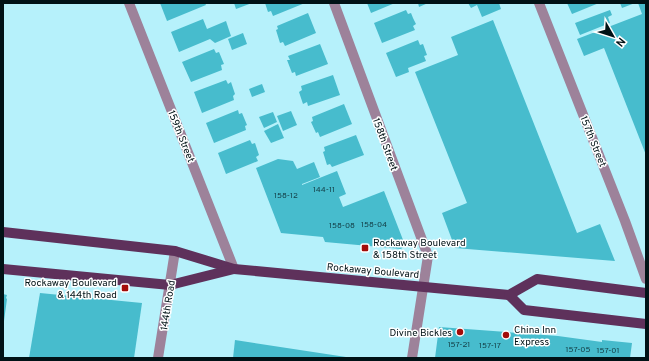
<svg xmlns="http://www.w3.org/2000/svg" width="649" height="361" font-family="Overpass,sans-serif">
  <rect width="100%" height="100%" fill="#b6f1fb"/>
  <g fill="#47bccd">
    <polygon points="160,3 205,3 206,5 167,21"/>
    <polygon points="234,3 252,3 236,9"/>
    <polygon points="265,3 305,3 273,16 271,11 268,12"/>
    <polygon points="367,3 395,3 371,13"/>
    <polygon points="418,3 428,3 419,7"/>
    <polygon points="468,3 499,3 501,9 482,17 477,5 471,8"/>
    <polygon points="567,3 599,3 572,14"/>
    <polygon points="620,3 635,3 622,8"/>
    <polygon points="638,3 646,3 646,155 604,48 584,56 577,39 642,14"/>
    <polygon points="406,10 408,14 411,13 413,18 416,24 413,26 415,30 382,43 374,23"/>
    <polygon points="610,10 612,15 608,17 610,23 580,35 575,23"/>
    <polygon points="308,13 316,33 285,46 283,42 280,43 276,30 278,29 277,26"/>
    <polygon points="203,19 207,29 226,21 231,36 215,43 210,39 179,52 171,32"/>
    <polygon points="493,20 577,233 600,224 615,261 455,248 442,213 467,203 415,72 458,55 451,37"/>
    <polygon points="243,33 247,44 232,50 228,39"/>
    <polygon points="418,40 420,45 423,44 427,55 424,56 426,61 408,68 409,72 396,77 386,53"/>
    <polygon points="320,44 328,64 296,76 295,72 292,73 287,60 290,60 288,56"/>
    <polygon points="214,49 216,53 219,52 224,64 221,65 222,70 191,82 182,62"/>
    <polygon points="333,75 340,95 308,106 307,102 303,104 299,92 302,90 301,86"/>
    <polygon points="226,80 228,84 231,82 235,94 233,96 234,100 202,113 194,92"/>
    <polygon points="262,84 265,92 252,97 249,89"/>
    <polygon points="344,104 352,124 320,137 318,132 316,133 311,122 313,121 312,117"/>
    <polygon points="238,110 239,114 242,113 247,125 245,126 246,130 214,143 206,123"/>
    <polygon points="291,111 297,125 283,131 277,116"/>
    <polygon points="273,112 277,122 264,128 259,117"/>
    <polygon points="278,124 284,138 271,143 264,131"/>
    <polygon points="356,135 364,155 332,167 330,164 327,165 323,152 325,151 324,147"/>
    <polygon points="250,140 252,144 255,143 259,155 256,157 258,161 226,174 218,153"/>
    <polygon points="278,159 293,161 297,169 314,162 320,177 302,184 302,185 337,171 346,194 339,197 343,207 384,191 405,245 401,249 391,248 325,242 323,237 281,233 256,168"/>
    <polygon points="40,293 142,303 134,358 29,358"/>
    <polygon points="3,294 7,295 6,298 7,299 4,321"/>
    <polygon points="439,327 558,336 602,342 602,340 632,343 630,358 435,358"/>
    <polygon points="235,340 346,357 346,358 233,358"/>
  </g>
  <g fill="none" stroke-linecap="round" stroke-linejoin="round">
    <g stroke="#9d829a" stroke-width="10">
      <polyline points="129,3 234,269"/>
      <polyline points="334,3 428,256 412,358"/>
      <polyline points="539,3 625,221 646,279"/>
      <polyline points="158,358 175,251"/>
    </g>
    <g stroke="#5e315b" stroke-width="10">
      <polyline points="3,232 175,251 234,269 509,295 537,279 646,293"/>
      <polyline points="3,269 170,285 234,269"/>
      <polyline points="509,295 524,310 646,324"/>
    </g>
  </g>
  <g fill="#a30c09" stroke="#fff" stroke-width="1.5">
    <rect x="361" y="244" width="8" height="8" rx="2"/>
    <rect x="121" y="284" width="8" height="8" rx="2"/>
    <circle cx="460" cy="332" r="4"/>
    <circle cx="506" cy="335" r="4"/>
  </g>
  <g text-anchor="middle" stroke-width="3" stroke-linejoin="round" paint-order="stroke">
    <g font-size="8" fill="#123c44">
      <text x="324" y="192">144-11</text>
      <text x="286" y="198">158-12</text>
      <text x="374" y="227">158-04</text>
      <text x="342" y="228">158-08</text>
      <text x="459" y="347">157-21</text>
      <text x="490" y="348">157-17</text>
      <text x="578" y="352">157-05</text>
      <text x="608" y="353">157-01</text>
    </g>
    <g font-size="10" fill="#001216" stroke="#fff">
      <text transform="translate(182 136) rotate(68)" y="4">159th Street</text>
      <text transform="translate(594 141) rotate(68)" y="4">157th Street</text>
      <text transform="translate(386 144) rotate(70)" y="4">158th Street</text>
      <text transform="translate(373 270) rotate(5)" y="4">Rockaway Boulevard</text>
      <text transform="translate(167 305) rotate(-81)" y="4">144th Road</text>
    </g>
    <g font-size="10" fill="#001216" stroke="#fff" text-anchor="start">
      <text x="373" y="246">Rockaway Boulevard<tspan x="373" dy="12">&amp; 158th Street</tspan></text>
      <text x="117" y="286" text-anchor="end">Rockaway Boulevard<tspan x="117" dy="12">&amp; 144th Road</tspan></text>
      <text x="514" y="333">China Inn<tspan x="514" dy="12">Express</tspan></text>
      <text x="452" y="336" text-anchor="end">Divine Bickles</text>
    </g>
  </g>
  <rect width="649" height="361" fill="none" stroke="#001216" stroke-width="8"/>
  <g transform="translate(613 36) rotate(129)" stroke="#ffffff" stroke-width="3" paint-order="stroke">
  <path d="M0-3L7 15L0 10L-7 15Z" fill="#001216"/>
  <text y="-6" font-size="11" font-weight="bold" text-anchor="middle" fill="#001216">N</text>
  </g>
</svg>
